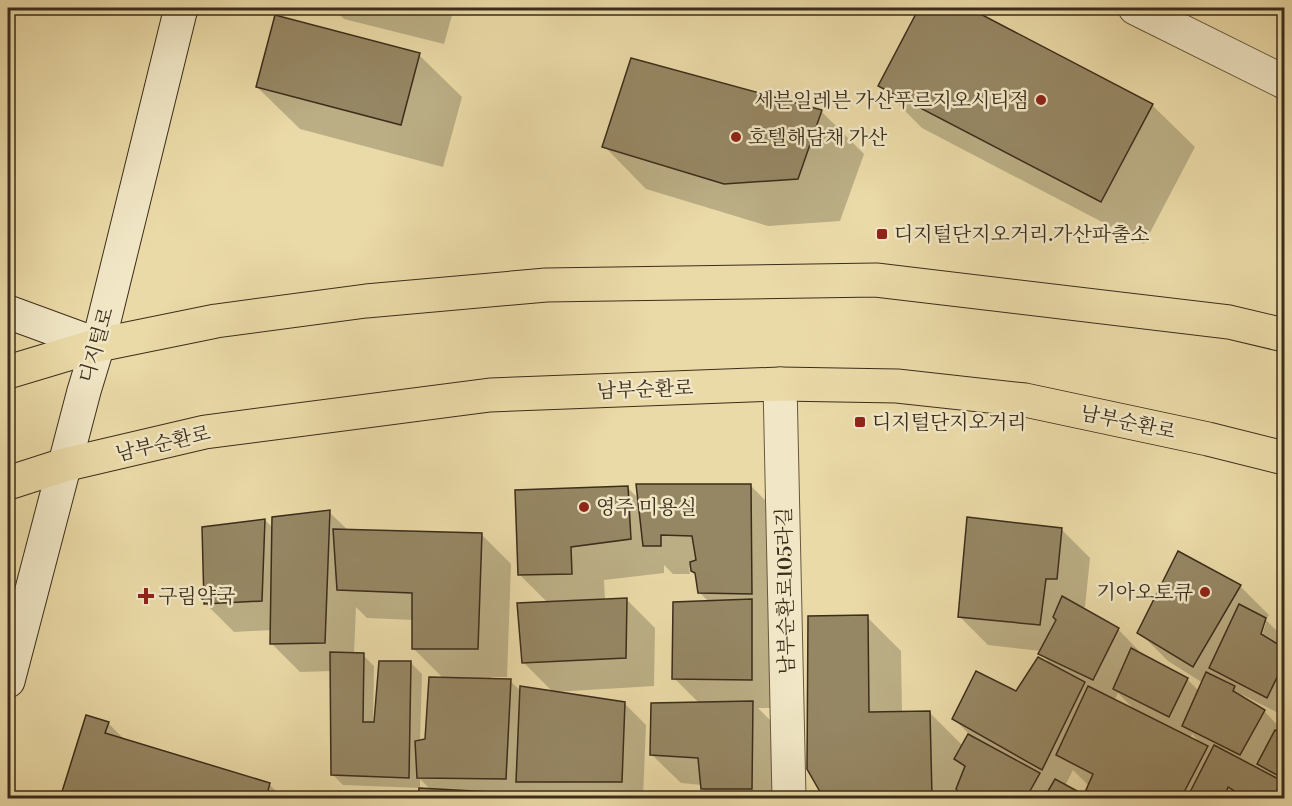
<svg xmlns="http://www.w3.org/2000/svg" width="1292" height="806" font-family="'Libre Bodoni','Noto Serif KR',serif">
  <rect width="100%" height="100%" fill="#eadaa7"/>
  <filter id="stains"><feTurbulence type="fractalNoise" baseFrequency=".00333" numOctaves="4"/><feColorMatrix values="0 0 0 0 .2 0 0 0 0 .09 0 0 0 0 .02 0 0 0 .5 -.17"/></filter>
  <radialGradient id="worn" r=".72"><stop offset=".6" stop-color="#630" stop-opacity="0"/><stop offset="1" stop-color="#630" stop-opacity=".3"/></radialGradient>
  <g fill="#0003" fill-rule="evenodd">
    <polygon points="332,8 454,8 444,44 344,19"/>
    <polygon points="920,8 966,8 1152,105 1195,147 1144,244 922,128 880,86"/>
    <polygon points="419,55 462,97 443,167 300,129 257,87"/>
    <polygon points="821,111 864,154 840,221 768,226 646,189 604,146"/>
    <path d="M750 485 779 514 781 708H758L781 731V798H712L702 789V785L681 783 652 755 699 703 674 678 709 602 699 592 697 575 689 567 690 574H673L664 565V573L604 580 605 600 626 599 655 628 654 686 554 692 625 704 646 725 643 798H420V789L431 790 420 779V788L343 785 332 774V671L300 672 271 643 272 630 234 632 205 603 265 520 274 529 329 512 349 531 482 535 511 564 507 677H491V680L510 681 522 692 554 693 524 663 548 603 519 574 627 487 639 499ZM356 607 367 618 413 620 414 649 444 679 427 741H420L422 674 411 663 373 725 374 666 363 655 354 654Z"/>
    <path d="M1062 530 1090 558 1085 607 1079 608 1118 629 1139 651 1138 653 1187 679 1199 691 1203 683 1168 661 1139 632 1178 553 1240 586 1269 615 1266 620 1284 638V716L1241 694 1249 702 1265 712 1284 732V798H1096L1087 789 1089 786 1073 770 1065 786 1086 798H827L824 796 867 617 901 651 902 713 929 712 963 746 969 734 953 718 1017 693 1052 665 1040 653 1041 651 988 645 959 616ZM1266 622 1260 642 1261 628ZM1118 693 1137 712 1114 701ZM1192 734 1202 745 1190 739Z"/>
    <polygon points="87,717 108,723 125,740 270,785 283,798 62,798"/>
  </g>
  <g fill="#968764" stroke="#3b2d1b" stroke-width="1.5">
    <polygon points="919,8 969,8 1153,104 1101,202 878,86"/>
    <polygon points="275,15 420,53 401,125 256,87"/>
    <polygon points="631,58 822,110 798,179 724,184 602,147"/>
    <polygon points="636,484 751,484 752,594 698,593 695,573 691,571 690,562 696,560 692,536 661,535 661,546 643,546"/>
    <polygon points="628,486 631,539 571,547 572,574 518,575 515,490"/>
    <polygon points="330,510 325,643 270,644 272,517"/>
    <polygon points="967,517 1062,528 1057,579 1046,579 1040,625 958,617"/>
    <polygon points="265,519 262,601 204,604 202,527"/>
    <polygon points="333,529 482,533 478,649 412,649 412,593 337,590"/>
    <polygon points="1178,551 1241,585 1193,667 1137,633"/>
    <polygon points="1062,596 1119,628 1093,680 1038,654 1056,620 1053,617"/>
    <polygon points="627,598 626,658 522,663 517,603"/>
    <polygon points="752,599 752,680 672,679 673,602"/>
    <polygon points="1239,604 1266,618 1261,634 1284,648 1284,663 1267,698 1209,668"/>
    <polygon points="868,615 869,712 930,711 932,798 826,798 823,797 807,769 808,616"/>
    <polygon points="1131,648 1188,678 1169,717 1113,689"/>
    <polygon points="330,652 364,653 363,722 374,722 379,661 411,661 409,778 331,775"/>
    <polygon points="1038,657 1085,682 1042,770 952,719 976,671 1016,691"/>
    <polygon points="1206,672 1235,686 1233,691 1265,710 1240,755 1182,726"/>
    <polygon points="429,677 511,679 506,779 417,778 415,741 425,739"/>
    <polygon points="520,686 625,702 622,782 516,782"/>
    <polygon points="1088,686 1208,746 1181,798 1102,798 1086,790 1093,774 1056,755"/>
    <polygon points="753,701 752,789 701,789 698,758 650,755 651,703"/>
    <polygon points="86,715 109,722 105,733 270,783 266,798 60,798"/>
    <polygon points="1275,730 1284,734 1284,779 1257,764"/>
    <polygon points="968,734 1040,773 1026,798 963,798 956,789 965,766 954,759"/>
    <polygon points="1214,745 1284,782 1284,798 1241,798 1241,795 1228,787 1224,798 1187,798"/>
    <polygon points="1055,779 1090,798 1044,798"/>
    <polygon points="419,788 601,798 418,798"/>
  </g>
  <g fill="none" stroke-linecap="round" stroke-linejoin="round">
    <g stroke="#67583e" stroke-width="35">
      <g id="minor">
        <polyline points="1135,8 1284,82"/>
        <polyline points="780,384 789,798"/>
      </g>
    </g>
    <g stroke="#3b2d1b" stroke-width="35">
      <g id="secondary">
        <polyline points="8,312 98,345"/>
        <polyline points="8,681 84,391 98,345 181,8"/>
      </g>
    </g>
    <g stroke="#3b2d1b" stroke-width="35">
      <g id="primary">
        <polyline points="8,372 98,345 216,321 366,301 546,285 876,280 1229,322 1284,335"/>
        <polyline points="8,483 64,465 205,432 490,395 780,384 897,386 1025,400 1208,439 1284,458"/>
      </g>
    </g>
    <use href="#minor" stroke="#f1e7c6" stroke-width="33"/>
    <use href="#secondary" stroke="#f1e7c6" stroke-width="33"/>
    <use href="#primary" stroke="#eadaa7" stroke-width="33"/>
  </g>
  <g fill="#8f2418" stroke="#f1e7c6" stroke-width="2">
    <circle cx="1041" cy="100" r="6"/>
    <circle cx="736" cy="137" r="6"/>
    <rect x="876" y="228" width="12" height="12" rx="3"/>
    <rect x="854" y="416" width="12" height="12" rx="3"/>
    <circle cx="584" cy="507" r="6"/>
    <circle cx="1205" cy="592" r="6"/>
    <path d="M143 587h6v6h6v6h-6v6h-6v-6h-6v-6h6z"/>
  </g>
  <g text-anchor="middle" stroke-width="5" stroke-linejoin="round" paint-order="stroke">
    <g font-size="20" fill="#3b2d1b" stroke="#f1e7c6" text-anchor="start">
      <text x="1029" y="107" text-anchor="end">세븐일레븐 가산푸르지오시티점</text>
      <text x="748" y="144">호텔해담채 가산</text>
      <text x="894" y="241">디지털단지오거리.가산파출소</text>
      <text x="872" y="429">디지털단지오거리</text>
      <text x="596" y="514">영주 미용실</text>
      <text x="1193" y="599" text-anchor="end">기아오토큐</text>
      <text x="158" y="603">구림약국</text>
    </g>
    <g font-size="20" fill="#3b2d1b" stroke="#f1e7c6">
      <text transform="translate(96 345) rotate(-74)" y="7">디지털로</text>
      <text transform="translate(645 389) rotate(-2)" y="7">남부순환로</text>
      <text transform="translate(1128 422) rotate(12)" y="7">남부순환로</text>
      <text transform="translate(163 443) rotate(-13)" y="7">남부순환로</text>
      <text transform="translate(785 591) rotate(-91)" y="7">남부순환로105라길</text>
    </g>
  </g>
  <rect width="1292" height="806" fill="none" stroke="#eadaa7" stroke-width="30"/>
  <rect x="9" y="9" width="1274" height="788" fill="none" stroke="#3b2d1b" stroke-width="3"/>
  <rect x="15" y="15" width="1262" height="776" fill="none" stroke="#3b2d1b" stroke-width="1.5"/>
  <rect width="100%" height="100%" filter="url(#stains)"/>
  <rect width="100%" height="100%" fill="url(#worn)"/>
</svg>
